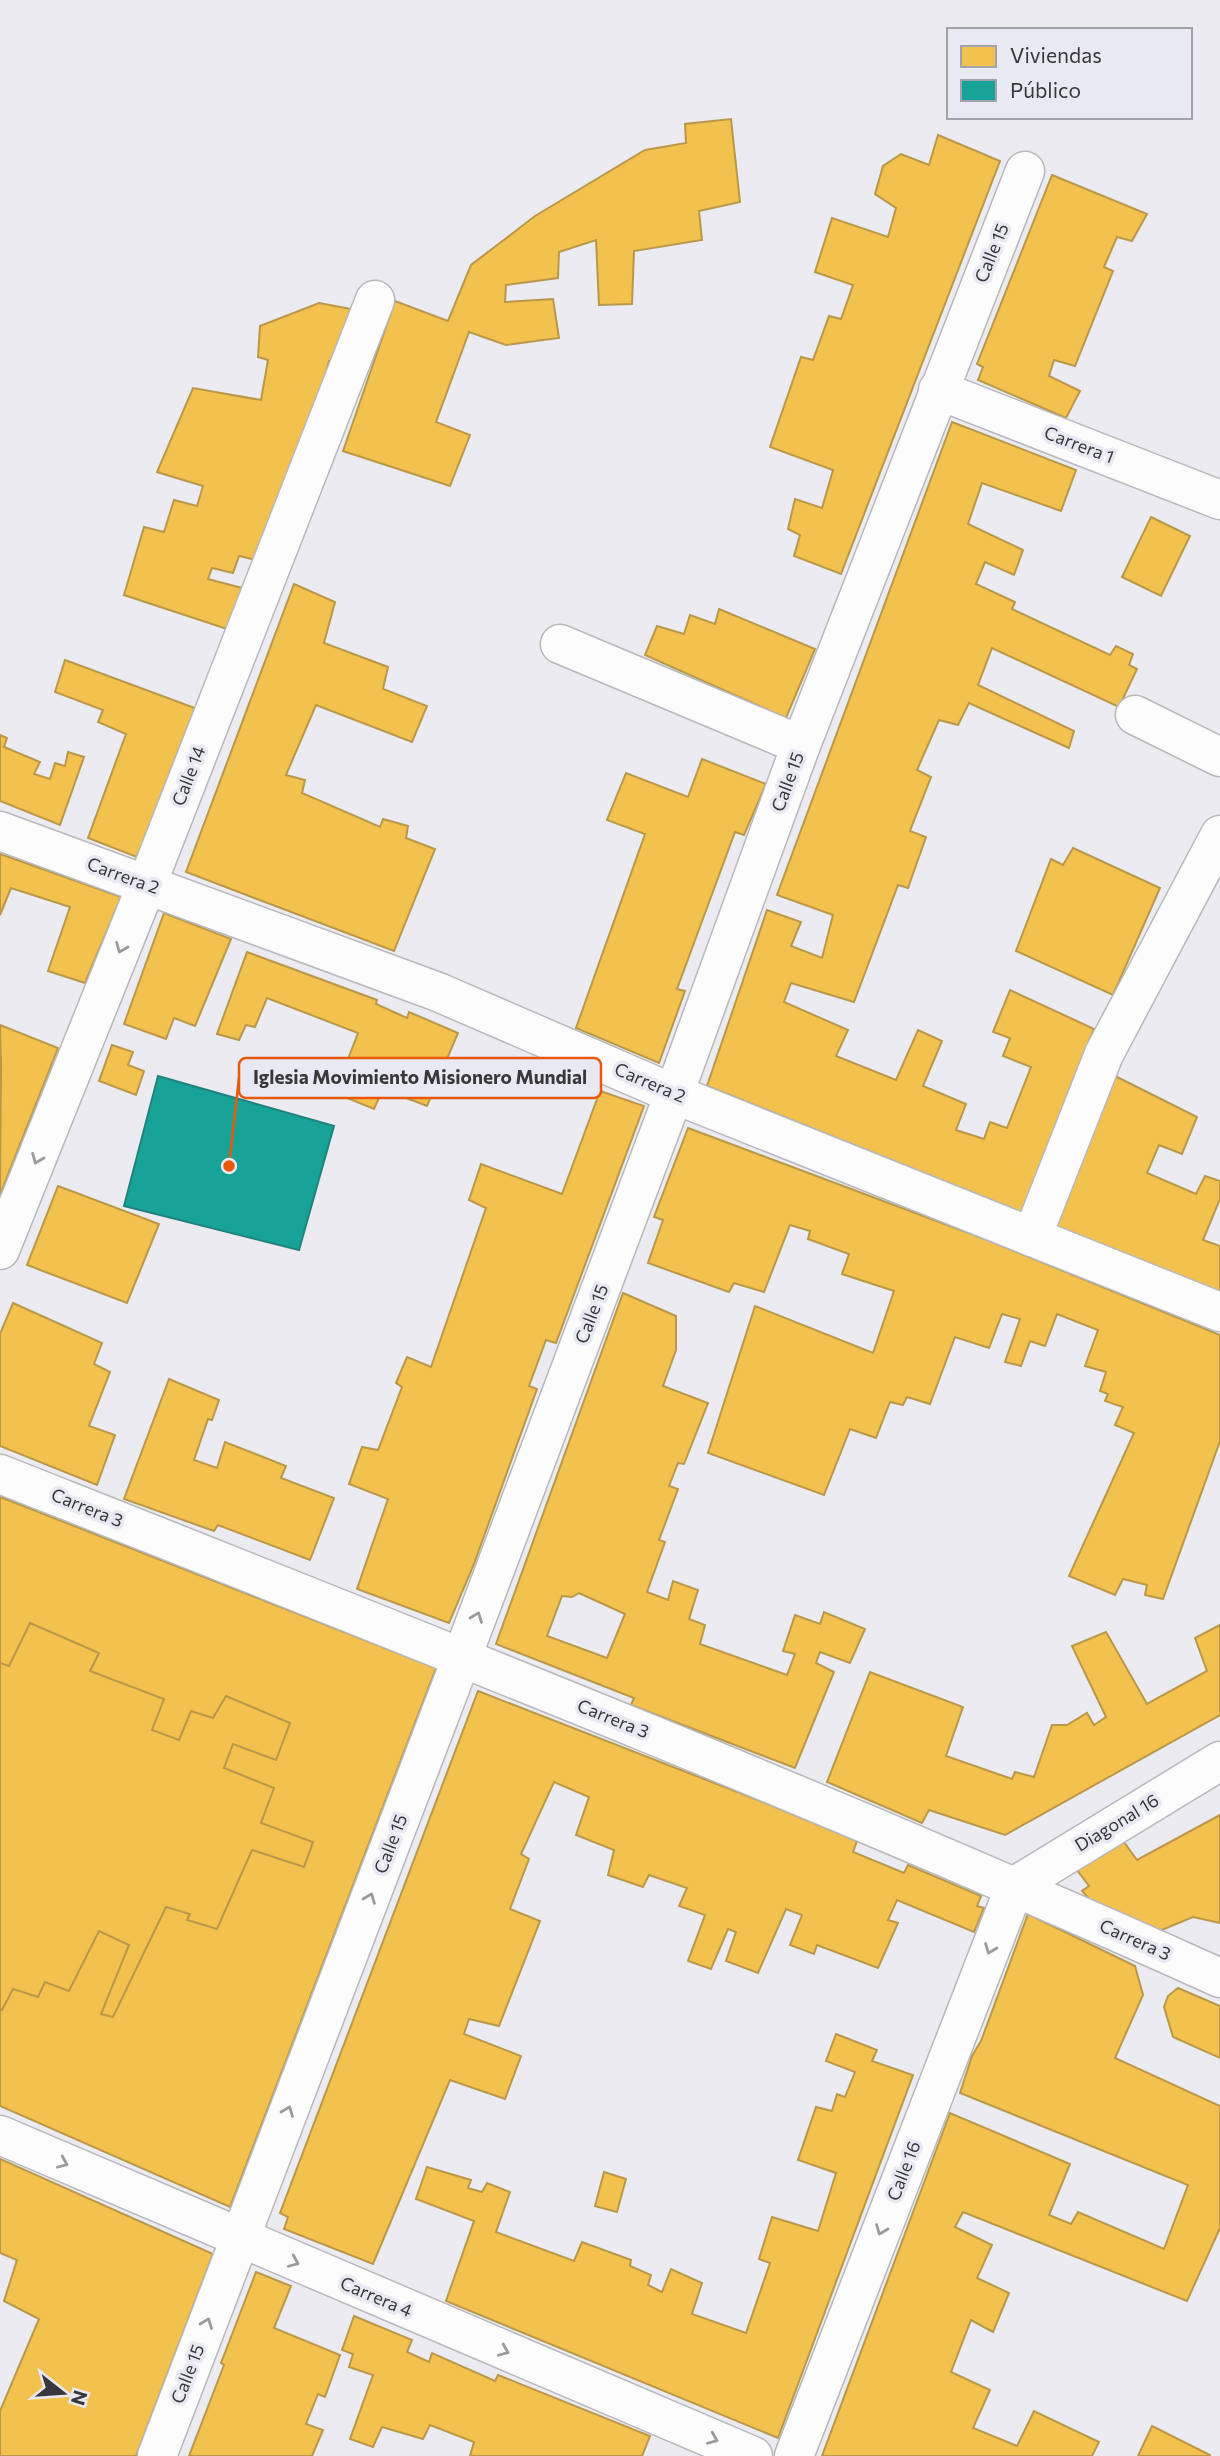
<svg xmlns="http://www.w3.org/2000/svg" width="1220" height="2456" font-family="Commissioner,sans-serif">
  <rect width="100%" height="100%" fill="#ebebf1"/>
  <g fill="#f2c14e" stroke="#ba9849" stroke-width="2" fill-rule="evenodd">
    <polygon points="731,119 740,202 699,211 702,240 634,251 632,304 599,305 596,240 559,252 558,278 506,285 505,302 553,299 559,338 506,345 469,332 436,422 470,435 450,486 343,451 395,301 448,321 471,265 535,216 645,150 686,143 685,124"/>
    <polygon points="938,135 1000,161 841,574 794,556 800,535 788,529 795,499 822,508 833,470 770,447 801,357 813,360 829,316 841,319 853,285 815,272 832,218 888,237 896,208 875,194 883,166 901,154 929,165"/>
    <polygon points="1052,175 1147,214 1132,241 1117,237 1104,267 1113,271 1075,366 1054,360 1049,376 1080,391 1066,418 978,380 983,367 977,364"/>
    <polygon points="319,303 351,309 335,361 329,361 314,420 256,560 239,556 233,573 212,568 208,579 242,588 230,630 124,595 144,527 164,532 174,500 197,506 203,486 157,472 193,388 261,400 268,360 258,357 260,326"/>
    <polygon points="952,422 1076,470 1061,511 982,483 968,524 1023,550 1014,575 985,562 976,584 1015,602 1012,609 1110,655 1116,646 1133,654 1129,665 1137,669 1119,707 992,648 978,685 1074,731 1069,748 969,703 958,725 939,720 917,770 931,777 910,831 926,837 908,888 898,885 854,1002 791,983 784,1002 848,1030 836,1056 896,1080 918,1030 942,1041 923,1086 966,1104 956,1130 984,1139 990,1122 1007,1128 1031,1067 1003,1056 1010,1038 993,1032 1010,990 1094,1029 1067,1095 1073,1097 1023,1213 707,1086 767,910 801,922 791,946 822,958 833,915 777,895"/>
    <polygon points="1151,517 1190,536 1161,596 1122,577"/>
    <polygon points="294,584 335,602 324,643 388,667 383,689 427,706 412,742 316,705 286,775 305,780 302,793 380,827 383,819 408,826 406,838 435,849 394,951 186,872"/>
    <polygon points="719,609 815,649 786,718 645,655 657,626 684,634 690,615 715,624"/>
    <polygon points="65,660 195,708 137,857 88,838 126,734 98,722 103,710 55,692"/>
    <polygon points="0,735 7,738 4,747 40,762 34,774 50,779 55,763 65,766 68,752 84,757 60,825 0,801"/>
    <polygon points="702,759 766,784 744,835 735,832 677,989 685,991 659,1063 576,1028 645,834 607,820 626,773 688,797"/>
    <polygon points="1073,848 1160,888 1113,995 1016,951 1051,859 1063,865"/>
    <polygon points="0,854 121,897 85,983 48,971 70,907 11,888 0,915"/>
    <polygon points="164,913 231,939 195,1026 174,1018 166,1039 124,1024"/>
    <polygon points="247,952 377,1000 376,1004 407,1018 409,1012 458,1033 427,1106 383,1089 374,1109 335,1093 358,1033 267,998 255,1027 246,1025 239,1040 217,1034"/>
    <polygon points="0,1025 58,1048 0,1195 1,1064"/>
    <polygon points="112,1045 133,1052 128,1065 144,1071 136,1095 99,1081"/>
    <polygon points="1111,1074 1197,1117 1182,1154 1159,1145 1147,1173 1196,1194 1205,1176 1220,1181 1220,1199 1203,1240 1220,1246 1220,1295 1053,1229"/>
    <polygon points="600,1091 644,1106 556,1343 546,1340 529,1386 537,1389 474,1564 449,1623 357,1589 388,1499 349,1484 362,1447 378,1450 402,1387 396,1383 407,1357 431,1367 486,1208 469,1200 481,1164 562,1194"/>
    <polygon points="688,1128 990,1241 1220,1335 1220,1441 1163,1599 1145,1595 1147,1585 1123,1579 1115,1595 1069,1576 1134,1433 1115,1425 1123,1407 1105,1401 1108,1394 1100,1391 1106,1372 1085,1366 1098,1330 1057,1314 1045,1346 1030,1341 1021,1366 1005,1362 1020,1319 1002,1314 989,1348 955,1337 930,1404 907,1397 903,1405 890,1402 876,1438 850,1429 824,1495 708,1453 755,1306 873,1353 894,1291 842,1274 849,1254 808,1239 810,1231 790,1225 764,1292 734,1283 729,1292 648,1263 663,1220 654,1217"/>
    <polygon points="58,1186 159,1224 127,1303 27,1265"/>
    <path d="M623 1293 676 1316V1350L663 1386 708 1403 684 1464 678 1463 669 1486 678 1489 659 1540 665 1542 647 1592 668 1600 673 1581 698 1590 689 1619 705 1625 700 1644 787 1675 795 1654 783 1651 795 1615 820 1624 824 1612 865 1629 850 1663 820 1652 816 1663 834 1672 795 1768 631 1705 634 1698 496 1644ZM579 1593 625 1614 607 1658 547 1636 562 1596 572 1597Z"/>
    <polygon points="13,1303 102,1343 94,1364 110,1372 89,1426 115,1435 97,1485 0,1446 0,1334"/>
    <polygon points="169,1379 219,1400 212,1420 208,1419 194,1460 217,1468 225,1442 286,1466 281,1478 334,1498 310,1560 218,1525 214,1531 124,1499"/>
    <polygon points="0,1497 436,1668 230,2207 0,2106"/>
    <polygon points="30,1623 99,1653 90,1671 164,1699 152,1730 179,1740 191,1711 213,1718 226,1696 290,1723 276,1760 233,1744 224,1768 274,1788 261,1823 313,1842 304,1867 252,1850 217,1929 187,1920 190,1914 166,1907 113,2017 101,2014 129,1945 99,1931 69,1991 45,1982 38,1997 13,1989 2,2010 0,2009 0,1663 9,1666"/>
    <polygon points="1220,1625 1220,1715 1005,1835 929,1810 922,1823 827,1782 870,1672 963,1707 946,1756 1012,1779 1015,1772 1034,1777 1052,1725 1067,1725 1087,1713 1094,1725 1106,1717 1072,1646 1106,1632 1147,1704 1207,1671 1195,1638"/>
    <polygon points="478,1691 763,1802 857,1841 853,1852 904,1873 908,1865 981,1896 977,1906 984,1908 974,1932 897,1900 888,1920 898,1923 878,1968 817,1945 814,1954 790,1945 802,1915 786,1909 758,1973 726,1961 736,1932 728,1929 711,1969 688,1961 705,1915 679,1906 687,1888 649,1875 643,1887 608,1875 614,1850 576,1835 589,1797 554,1782 521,1854 529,1859 510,1909 540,1921 499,2026 469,2019 464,2034 521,2056 505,2099 450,2080 373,2264 284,2229 288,2217 280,2213"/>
    <polygon points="1220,1815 1220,1923 1193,1917 1157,1932 1093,1903 1082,1891 1089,1886 1077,1870 1124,1842 1137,1860"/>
    <polygon points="1028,1914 1135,1966 1143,1995 1115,2058 1220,2106 1220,2228 1187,2301 963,2212 955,2227 992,2245 977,2278 1009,2293 993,2332 971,2320 951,2372 990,2390 973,2428 1017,2446 1034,2411 1099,2442 1092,2456 822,2456 950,2113 1070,2164 1049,2215 1071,2224 1078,2212 1164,2249 1188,2185 960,2093 972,2056 981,2041"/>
    <polygon points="1178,1988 1220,2006 1220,2058 1173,2037 1164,2007 1168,1996"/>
    <polygon points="836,2034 877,2050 872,2061 913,2075 778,2438 446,2301 474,2221 416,2199 427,2167 471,2180 468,2188 482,2192 487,2183 510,2192 496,2232 574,2261 582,2242 631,2260 630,2266 651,2275 648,2285 662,2292 671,2269 702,2283 692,2314 746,2333 770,2263 759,2259 772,2217 818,2231 836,2173 798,2160 816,2107 832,2111 837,2094 845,2097 855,2072 826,2061"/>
    <polygon points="0,2159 213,2254 136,2456 0,2456 0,2411 39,2319 4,2301 17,2260 0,2253"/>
    <polygon points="604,2172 626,2179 617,2212 595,2206"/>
    <polygon points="256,2272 291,2286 274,2328 340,2355 325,2397 318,2394 306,2424 323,2430 312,2456 189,2456 224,2365 221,2363"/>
    <polygon points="354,2316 412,2340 407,2352 429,2362 432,2353 495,2381 498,2375 650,2436 642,2456 470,2456 474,2442 430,2425 423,2439 382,2427 373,2447 350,2439 373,2375 349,2367 353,2354 342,2350"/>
    <polygon points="1152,2426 1210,2455 1209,2456 1138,2456"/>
  </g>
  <polygon fill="#17a398" stroke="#21837c" stroke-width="2" points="158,1076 334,1126 299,1250 124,1206"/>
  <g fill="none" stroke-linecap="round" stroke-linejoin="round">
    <g stroke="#b8b8bc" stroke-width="41">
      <g id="street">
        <polyline points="938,390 1220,500"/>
        <polyline points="560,644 801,745"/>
        <polyline points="1135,715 1220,757"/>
        <polyline points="0,831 438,992 674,1094 1220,1312"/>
        <polyline points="1032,1237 1104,1054 1220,835"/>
        <polyline points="0,1250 147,884 375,300"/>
        <path d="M0 1474C409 1636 819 1797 1220 1978"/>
        <polyline points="0,2135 753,2456"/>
        <polyline points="157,2456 462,1657 674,1094 801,745 1025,171"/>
        <polyline points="794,2456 1015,1886 1220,1761"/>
      </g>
    </g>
    <use href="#street" stroke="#fcfcfd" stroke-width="38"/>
  </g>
  <defs><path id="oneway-chevron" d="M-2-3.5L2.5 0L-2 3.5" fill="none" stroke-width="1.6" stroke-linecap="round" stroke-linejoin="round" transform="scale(1.75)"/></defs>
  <g stroke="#9a9a9c">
    <use href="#oneway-chevron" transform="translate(121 948) rotate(112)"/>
    <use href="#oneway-chevron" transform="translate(37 1159) rotate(112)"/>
    <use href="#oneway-chevron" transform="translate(477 1617) rotate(-69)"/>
    <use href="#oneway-chevron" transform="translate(370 1898) rotate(-69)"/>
    <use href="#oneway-chevron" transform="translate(990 1949) rotate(111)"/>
    <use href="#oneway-chevron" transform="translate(288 2111) rotate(-69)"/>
    <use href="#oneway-chevron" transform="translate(63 2163) rotate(23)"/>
    <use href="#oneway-chevron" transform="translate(881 2230) rotate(111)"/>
    <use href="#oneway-chevron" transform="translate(294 2262) rotate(23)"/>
    <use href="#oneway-chevron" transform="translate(207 2323) rotate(-69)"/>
    <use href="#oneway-chevron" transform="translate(504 2351) rotate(23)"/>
    <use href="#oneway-chevron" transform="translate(713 2439) rotate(23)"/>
  </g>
  <g text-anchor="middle" stroke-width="7" stroke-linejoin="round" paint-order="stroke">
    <g font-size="18" fill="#38383c" stroke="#e9e9f3">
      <text transform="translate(992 253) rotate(-68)" y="6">Calle 15</text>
      <text transform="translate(1079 445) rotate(21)" y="6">Carrera 1</text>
      <text transform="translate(189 776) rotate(-69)" y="6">Calle 14</text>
      <text transform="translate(788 782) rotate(-70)" y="6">Calle 15</text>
      <text transform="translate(123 876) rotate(20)" y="6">Carrera 2</text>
      <text transform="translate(650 1083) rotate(23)" y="6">Carrera 2</text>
      <text transform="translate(592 1314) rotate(-69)" y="6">Calle 15</text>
      <text transform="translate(87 1508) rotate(22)" y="6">Carrera 3</text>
      <text transform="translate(613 1719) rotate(22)" y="6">Carrera 3</text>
      <text transform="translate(1117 1823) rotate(-31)" y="6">Diagonal 16</text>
      <text transform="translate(391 1844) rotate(-69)" y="6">Calle 15</text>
      <text transform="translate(1135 1940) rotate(24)" y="6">Carrera 3</text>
      <text transform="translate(904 2171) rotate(-69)" y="6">Calle 16</text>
      <text transform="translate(376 2297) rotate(23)" y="6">Carrera 4</text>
      <text transform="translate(188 2374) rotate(-69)" y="6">Calle 15</text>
    </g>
  </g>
  <path fill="none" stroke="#e8590c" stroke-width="2.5" d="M229 1166L239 1078"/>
  <circle fill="#e8590c" stroke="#e9e9f3" stroke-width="2.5" cx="229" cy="1166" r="7"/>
  <rect fill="#e9e9f3" stroke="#e8590c" stroke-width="2.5" x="239" y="1058" width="362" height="40" rx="7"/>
  <g font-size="19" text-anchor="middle" font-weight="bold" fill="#38383c">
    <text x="420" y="1084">Iglesia Movimiento Misionero Mundial</text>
  </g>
  <rect x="947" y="28" width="245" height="91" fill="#e9e9f3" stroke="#a2a2aa" stroke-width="2"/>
  <rect x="961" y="46" width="35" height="21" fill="#f2c14e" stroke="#a2a2aa" stroke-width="2"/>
  <text x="1010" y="63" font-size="21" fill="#38383c">Viviendas</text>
  <rect x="961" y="80" width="35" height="21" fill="#17a398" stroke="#a2a2aa" stroke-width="2"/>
  <text x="1010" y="98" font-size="21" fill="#38383c">Público</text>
  <g transform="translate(63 2393) rotate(107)" stroke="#e9e9f3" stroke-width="5" paint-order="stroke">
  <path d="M0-5L12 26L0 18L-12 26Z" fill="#38383c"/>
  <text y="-10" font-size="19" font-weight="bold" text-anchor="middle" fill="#38383c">N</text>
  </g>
</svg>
